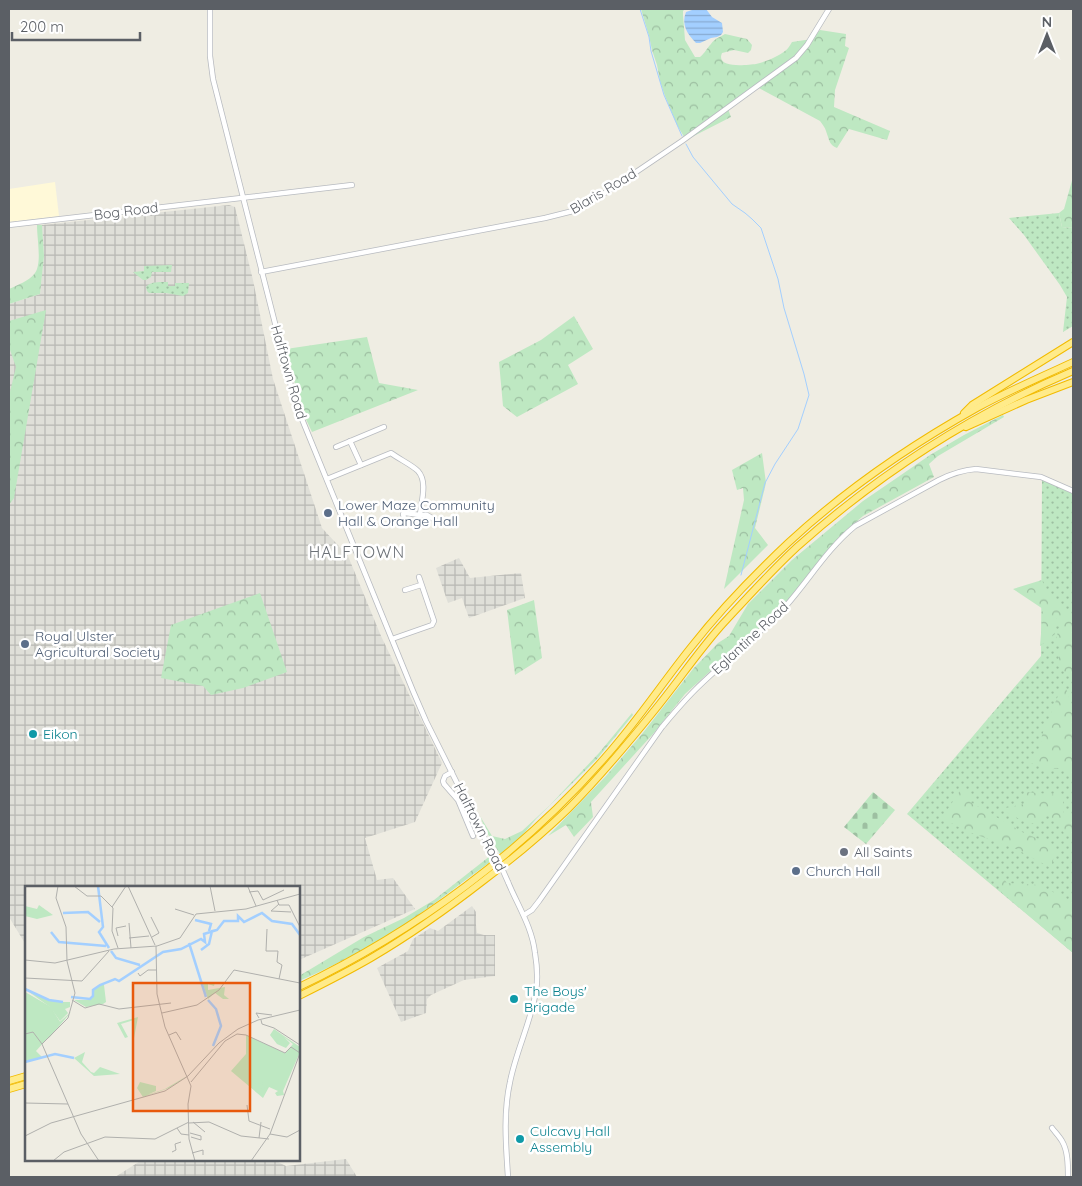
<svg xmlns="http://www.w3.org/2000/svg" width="1082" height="1186" font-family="Quicksand,sans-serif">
  <defs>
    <pattern id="industrial-grid" width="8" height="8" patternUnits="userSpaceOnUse" patternTransform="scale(1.25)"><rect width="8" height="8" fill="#dfdfd8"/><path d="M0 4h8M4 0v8" fill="none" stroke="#b8b8b3"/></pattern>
    <pattern id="grass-dots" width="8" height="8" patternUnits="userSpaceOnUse" patternTransform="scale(1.25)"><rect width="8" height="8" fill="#bee8c2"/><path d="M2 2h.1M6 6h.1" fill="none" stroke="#9dbfa1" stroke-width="1.8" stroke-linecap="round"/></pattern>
    <pattern id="forest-crowns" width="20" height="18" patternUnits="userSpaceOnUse" patternTransform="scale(1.25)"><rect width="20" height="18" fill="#bee8c2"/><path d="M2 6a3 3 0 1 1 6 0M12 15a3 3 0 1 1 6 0" fill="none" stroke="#9dbfa1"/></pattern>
    <pattern id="cemetery-stones" width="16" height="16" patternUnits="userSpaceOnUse" patternTransform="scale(1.25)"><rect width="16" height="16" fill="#bee8c2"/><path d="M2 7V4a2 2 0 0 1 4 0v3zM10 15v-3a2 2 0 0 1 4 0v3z" fill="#9dbfa1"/></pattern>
    <pattern id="water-rules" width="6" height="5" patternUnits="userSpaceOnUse" patternTransform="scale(1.25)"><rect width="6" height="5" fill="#a3cfff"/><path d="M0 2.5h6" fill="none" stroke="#88abd2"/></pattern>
  </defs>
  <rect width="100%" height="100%" fill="#efede3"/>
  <polygon fill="#fff9d8" points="55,182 59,216 9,222 9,189"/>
  <g fill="url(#industrial-grid)">
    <polygon points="229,205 235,207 253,280 273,379 322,528 348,556 381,636 442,763 415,822 365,838 377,880 393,878 415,909 299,960 299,887 26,887 26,945 9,917 9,304 40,294 44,256 42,225"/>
    <polygon points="459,558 470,578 521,573 525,598 469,618 462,598 448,603 436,568"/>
    <polygon points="472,906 476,912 476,925 477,933 484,935 495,935 495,976 464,980 431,995 427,999 426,1013 401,1022 377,968 408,951 413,939 430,928 438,931"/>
    <polygon points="346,1159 357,1177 115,1177 142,1160 274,1160 286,1166"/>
  </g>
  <g fill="url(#grass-dots)">
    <polygon points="1059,213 1062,227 1073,228 1073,326 1063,332 1067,297 1060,285 1024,235 1009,218"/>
    <polygon points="172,265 171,272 152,272 151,277 146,280 143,280 133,272 144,271 144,266"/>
    <path d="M168 282V286H175V283H189L188 293 183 296 166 293H149L147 291 146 287C151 281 160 282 168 282Z"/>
    <polygon points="1042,479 1073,494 1073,953 907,814 1041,656"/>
  </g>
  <g fill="url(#forest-crowns)">
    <path d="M641 9H685L683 11V15L685 40 695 57H700C705 53 707 48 711 44 714 39 720 37 725 34L747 39 752 45 751 50 748 53 734 50 722 53C715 69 747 65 756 64 765 62 777 57 785 51 788 49 790 45 792 42L812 39 820 30 846 34 845 46 849 48 835 90 834 107 890 131 887 140 849 129 837 148C829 145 829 139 826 131 825 127 822 124 820 121L755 86 728 109 731 117 686 140 677 125 665 96 660 81 657 65 652 50 649 36Z"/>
    <polygon points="1073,177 1073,228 1062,227 1059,213 1064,209"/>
    <path d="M37 225H42L44 256 40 294 9 304V289C18 285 34 279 37 269 41 258 37 238 37 225Z"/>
    <polygon points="46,310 14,498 9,505 9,396 16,367 9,347 9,321"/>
    <polygon points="574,316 593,349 568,365 578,384 517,417 503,406 499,362 541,340"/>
    <polygon points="367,337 379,383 418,390 312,432 302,411 286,349"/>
    <polygon points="1003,415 1004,417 938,456 929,464 934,477 863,516 839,537 804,581 783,606 759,629 729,654 685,694 653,734 591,802 593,817 574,837 566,825 548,836 606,776 642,734 693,669 718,643 729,636 748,604 792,560 863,501 901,475 930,455 964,435"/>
    <polygon points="762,453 766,483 755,528 768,545 724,589 744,500 743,488 737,490 732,470"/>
    <polygon points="1042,580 1047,593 1073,616 1073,680 1057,665 1061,648 1056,640 1060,623 1056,618 1055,634 1040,646 1043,609 1013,589"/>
    <polygon points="260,593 287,672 243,688 211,695 203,686 161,678 171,625"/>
    <polygon points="534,600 542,658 515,675 507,610"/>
    <polygon points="1064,681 1073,711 1073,778 1060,768 1048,770 1026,761 1040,750 1042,735"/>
    <polygon points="632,713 633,715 597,759 536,819 521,837 500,854 486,831 480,816 492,836 505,839 522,831 550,805 599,753"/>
    <polygon points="961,789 973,796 970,802 1024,833 1046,842 1055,852 1051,868 1016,849 966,831 942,818"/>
    <polygon points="1027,792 1058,795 1063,799 1063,812 1073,817 1073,836 1064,833 1056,822 1046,813 1039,825 1023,821 1001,809 1024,804"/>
    <path d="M490 856 493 860C473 874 454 889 435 903 393 934 346 961 299 981V976L364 937 404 918 434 900Z"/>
    <polygon points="999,872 1007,883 1039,885 1073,902 1073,953 1002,893"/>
  </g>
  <polygon fill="url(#cemetery-stones)" points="873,792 895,810 866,844 844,827"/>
  <path fill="url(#water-rules)" d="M695 9H706L712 17 722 23 723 32 721 35 717 37 711 38 700 43H696C687 34 681 24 686 12Z"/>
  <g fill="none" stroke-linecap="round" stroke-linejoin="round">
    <g stroke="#a3cfff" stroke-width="1">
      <polyline points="640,9 649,37 651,51 664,95 682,136"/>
      <polyline points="686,144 693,157 732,204 745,213 752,219 761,228 778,279 784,308 804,374 809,395 798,429 775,464 765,483 741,575"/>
    </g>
    <g stroke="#b8bbc0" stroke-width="6">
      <g id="minor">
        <polyline points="210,9 210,56 213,79 295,402 413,691 426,721 489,847"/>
        <polyline points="9,225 352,185"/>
        <polyline points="261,272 545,218 573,211 588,203 608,191 682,141 796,58 807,45 829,9"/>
        <polyline points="350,441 361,465"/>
        <polyline points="336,447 384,427"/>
        <path d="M327 479 391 453C399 459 412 465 418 471 428 482 421 502 420 515H427L437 521"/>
        <polyline points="405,523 403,514 405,513 420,515"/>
        <polyline points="405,590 421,585"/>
        <polyline points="392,639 432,625 434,621 419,577"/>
        <polyline points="452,772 445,776 443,781 444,784 458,800 473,836"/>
        <path d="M524 915 532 910 539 901 662 727C673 714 683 702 695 690 724 661 757 637 785 607 809 580 827 549 855 526L939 480C951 474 962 470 976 469L1041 477 1073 491"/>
        <path d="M1052 1128C1055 1132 1059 1136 1062 1141 1068 1151 1068 1166 1068 1177"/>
        <path d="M508 1177C506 1146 503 1114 510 1082 516 1051 531 1022 536 991 538 979 537 965 535 953 532 927 518 906 508 882"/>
      </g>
    </g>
    <g stroke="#f2bb00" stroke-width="8">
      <g id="highway">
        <polyline points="964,413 972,405 1073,342"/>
        <polyline points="966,427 1026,400 1073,382"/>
        <path d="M299 987C416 931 523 852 608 754 638 720 663 682 692 646 721 609 754 575 788 543 845 490 909 446 977 408 1008 391 1041 377 1073 362"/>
        <path d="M299 996C323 984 347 972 371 958 410 935 447 909 483 881 512 859 541 835 568 809 600 777 629 742 658 706 679 680 698 652 720 627 745 600 770 572 797 547 879 474 972 414 1073 371"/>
        <polyline points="9,1081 26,1076"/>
        <polyline points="9,1089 26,1084"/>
      </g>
    </g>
    <use href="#minor" stroke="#fff" stroke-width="4.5"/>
    <use href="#highway" stroke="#ffeb8a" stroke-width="6"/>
    <g stroke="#b8bbc0" stroke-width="6" stroke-linecap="butt">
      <polyline id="minor-bridge" points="489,847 500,864 508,882"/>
    </g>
    <use href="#minor-bridge" stroke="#fff" stroke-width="4.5"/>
  </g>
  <g fill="#5c6f8a" stroke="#fff" stroke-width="2">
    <circle cx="328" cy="513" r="5"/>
    <circle cx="25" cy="644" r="5"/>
    <circle cx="796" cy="871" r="5"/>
  </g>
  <g fill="#0f9aa8" stroke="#fff" stroke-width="2">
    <circle cx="33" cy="734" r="5"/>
    <circle cx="514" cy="999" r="5"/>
    <circle cx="520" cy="1139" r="5"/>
  </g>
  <circle fill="#6b7280" stroke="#fff" stroke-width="2" cx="844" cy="852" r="5"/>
  <g text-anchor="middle" stroke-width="5" stroke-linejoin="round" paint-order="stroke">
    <g font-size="14" fill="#5b5f65" stroke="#fff">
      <text transform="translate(603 191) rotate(-31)" y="5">Blaris Road</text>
      <text transform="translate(126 211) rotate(-7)" y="5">Bog Road</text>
      <text transform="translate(289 372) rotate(74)" y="5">Halftown Road</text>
      <text transform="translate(750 638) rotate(-43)" y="5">Eglantine Road</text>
      <text transform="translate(480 827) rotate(63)" y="5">Halftown Road</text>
    </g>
    <g font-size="14" fill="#4e5e75" stroke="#fff" text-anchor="start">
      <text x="338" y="510">Lower Maze Community<tspan x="338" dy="16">Hall &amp; Orange Hall</tspan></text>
      <text x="35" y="641">Royal Ulster<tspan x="35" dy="16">Agricultural Society</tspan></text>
      <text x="806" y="876">Church Hall</text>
    </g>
    <g font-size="14" fill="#0d838f" stroke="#fff" text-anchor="start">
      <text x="43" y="739">Eikon</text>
      <text x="524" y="996">The Boys'<tspan x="524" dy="16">Brigade</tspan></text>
      <text x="530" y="1136">Culcavy Hall<tspan x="530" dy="16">Assembly</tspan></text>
    </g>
    <g font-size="14" fill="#5b616d" stroke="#fff" text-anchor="start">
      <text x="854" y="857">All Saints</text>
    </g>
    <g font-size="16" letter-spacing="1" fill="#6c7177" stroke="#fff">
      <text x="357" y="558">HALFTOWN</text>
    </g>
  </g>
  <g transform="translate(25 886)">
    <rect width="275" height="275" fill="#efede3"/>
    <path d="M0 106 26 121 35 136 46 126 11 165 17 171 0 176ZM249 143 275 161V166L258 205 259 209 252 210 250 207 253 205 244 201 238 212 206 185 221 168V149L260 167 268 158 259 151 265 157 261 162 252 158 245 149Z" fill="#bee8c2"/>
    <path d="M14 19 28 29 12 33 0 30V20L12 23ZM190 96 189 100 183 98V104L200 101 199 109 204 113H198L190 107 183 113 178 98ZM76 99H79L81 116 78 118 61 121 49 114H65L69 110 68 104ZM0 103 30 116H45V121L40 123 43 127 35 135 25 121ZM113 131 109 152V134L96 138 103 151 100 152 92 137ZM60 166 57 176 66 186 69 187 75 181 95 188 69 190 49 172ZM223 183 234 193 239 192V199L244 201 235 203 225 192 237 199 238 196 216 185ZM162 190 155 195 144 202 118 211 112 202 115 196 131 200V205L122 209 140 203Z" fill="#bee8c2"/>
    <path d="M0 106 24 121 35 136 46 126 25 151 0 169V165L16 156 33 137 26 124Z" fill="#bee8c2"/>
    <path fill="none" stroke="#a3cfff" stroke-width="2.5" d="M73 0 78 41 74 46 84 62M38 27 63 26 75 36M170 34 186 38 184 45M26 46 34 56 81 60M164 57 181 111M176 64 184 58 187 45 192 44M86 65 91 72 115 79M0 103 24 114 38 116M46 111 65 113 68 110V104L75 99 90 93 94 95 138 66 156 63 176 53 180 56 179 48 192 44 199 35H213V30L219 36 237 27 247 35 267 38 275 49M183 114 191 123 196 140 188 160M0 176 30 168 49 172"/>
    <path fill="none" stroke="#b0b0ad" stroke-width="1" d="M49 0 62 10H76L88 22 87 45 93 62M103 0 130 59M185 0 190 25M223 1 231 20M224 6 233 5 238 14 259 4M252 14 254 19H264L275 41M254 18 246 25 266 26M87 21 101 0M150 23 169 29M126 31 134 47 127 51M104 37 106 62M242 43 241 65H253L252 76 257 79 254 93M93 50 91 42 101 40M104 52 124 50M131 60 132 108 140 141 166 200 163 218 164 253 170 275M0 74 30 77 89 63 132 60 155 52 171 28 221 23 275 8M113 87 115 90 123 84H132M0 92 57 95 84 65M47 114 60 122 74 118 94 123 146 117M137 127 172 119 194 104 209 84 275 97M234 132 231 127 247 129M236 134 237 138 249 142 275 159M0 148 8 146 17 158 56 248 74 275M144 149 151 146 156 154M17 158 43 132 50 107 42 75 41 41 31 12 33 0M166 196 200 155 212 148 221 149 260 167 266 161 275 167M0 217 43 218M222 219 224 235 245 243M168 236 180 246M164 237 184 236 216 250 244 253M152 242 156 248 164 249M165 247 176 250V254L166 251M245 248 262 251 275 244M0 250 26 237 140 205 163 190 194 157 213 143 233 134 275 124M234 252 236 236M147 266 151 264 150 258 156 256M167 267 178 264V269M28 275 39 266 80 251 130 253 164 236M226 275 245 248 275 167"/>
    <path fill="#e8590c" fill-opacity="0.15" stroke="#e8590c" stroke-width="2.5" d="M108 97H225V225H108Z"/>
    <rect width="275" height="275" fill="none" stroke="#5b5f65" stroke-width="2.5"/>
  </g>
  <rect width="1082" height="1186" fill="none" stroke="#5b5f65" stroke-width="20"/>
  <g transform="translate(1047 35)" stroke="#ffffff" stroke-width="4" paint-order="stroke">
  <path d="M0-4L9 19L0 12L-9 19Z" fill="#5b5f65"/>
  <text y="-8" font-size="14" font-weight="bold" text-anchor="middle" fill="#5b5f65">N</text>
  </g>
  <path d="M12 32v8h128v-8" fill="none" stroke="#5b5f65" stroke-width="2.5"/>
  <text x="20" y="32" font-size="15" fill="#5b5f65" stroke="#ffffff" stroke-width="4" paint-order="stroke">200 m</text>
</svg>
